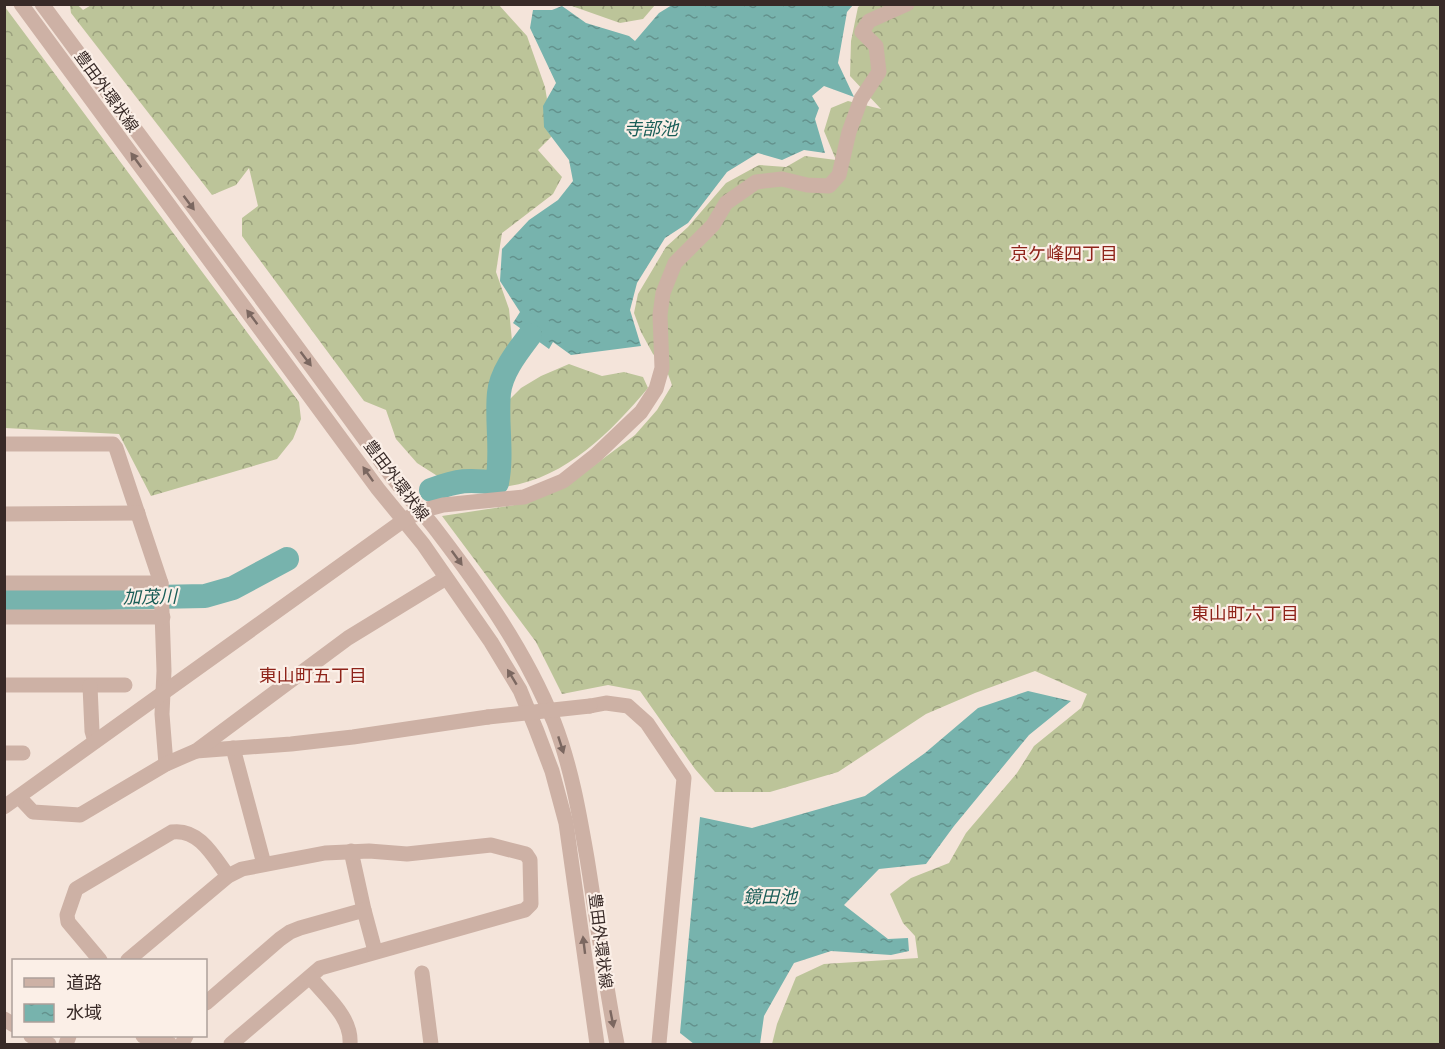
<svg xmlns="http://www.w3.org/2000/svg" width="1445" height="1049" font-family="'Exo 2','Noto Sans JP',sans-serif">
  <defs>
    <pattern id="forest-crowns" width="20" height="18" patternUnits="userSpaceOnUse" patternTransform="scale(1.5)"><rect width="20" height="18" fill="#bcc499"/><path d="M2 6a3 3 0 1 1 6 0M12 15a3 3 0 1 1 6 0" fill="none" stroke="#9a9f7d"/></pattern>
    <pattern id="water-ripples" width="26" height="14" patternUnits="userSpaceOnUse" patternTransform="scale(1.5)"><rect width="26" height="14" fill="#77b3ad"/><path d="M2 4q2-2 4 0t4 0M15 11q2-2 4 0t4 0" fill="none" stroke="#63928d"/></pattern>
  </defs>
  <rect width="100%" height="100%" fill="#f4e4da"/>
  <g fill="url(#forest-crowns)">
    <path d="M93 4 499 5 527 36 545 87 553 135 538 150 562 177 553 194 502 233 496 272 509 309 512 341 492 387 488 420 492 477H439L417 463 396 439 386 410 364 401 242 236V218L258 206 249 168 236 185 212 195 71 13 70 6C75 2 79 6 83 10Z"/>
    <polygon points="569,5 655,4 655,5 643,19 620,23"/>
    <polygon points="861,5 1440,5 1440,1044 772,1044 777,1024 796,977 824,964 918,958 915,936 903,923 890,894 911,878 949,863 966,833 1017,773 1034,746 1081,708 1087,694 1035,671 975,693 926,714 838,772 770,792 715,792 695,769 640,691 608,685 562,694 536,642 442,516 521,504 573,481 635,435 657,410 672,385 665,366 653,354 641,332 634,313 638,294 666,247 688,227 726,183 759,165 786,167 805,156 836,160 824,131 831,108 848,101 881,109 850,76 851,41 858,7"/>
    <polygon points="5,7 299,402 301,419 293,439 277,459 151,496 119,434 5,428"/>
    <path d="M569 364 602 376 624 372 643 377 648 388C610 433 564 480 503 487L504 405 521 388 541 376Z"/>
  </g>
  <g fill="url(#water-ripples)">
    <polygon points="672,5 853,5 847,12 838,63 854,97 824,86 812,96 819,108 815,119 825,153 804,150 782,160 758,153 727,172 688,223 665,238 637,283 630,310 641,346 571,355 553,342 549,349 513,323 520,312 500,281 502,249 529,220 558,200 573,181 569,160 544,127 543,106 556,83 530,28 533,10 552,10 562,6 586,23 629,36 635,41 659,13"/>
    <polygon points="1028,691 1071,701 1029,735 954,826 926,864 879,869 844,905 888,939 908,938 909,951 891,955 831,951 794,963 764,1016 760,1044 694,1044 680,1033 700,817 752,828 865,796 925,753 978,708"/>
  </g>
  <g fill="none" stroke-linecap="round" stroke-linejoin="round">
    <g stroke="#77b3ad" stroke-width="24">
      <path d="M431 490C459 480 468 479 497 483 503 453 496 422 499 393 501 372 518 351 530 335"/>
      <polyline points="4,600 205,596 233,588 287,559"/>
    </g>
    <g stroke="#cdb1a5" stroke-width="15">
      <polyline points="21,4 378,489 423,544 491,642 520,690 536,729 552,771 566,823 597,1044"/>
      <path d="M42 4C158 161 276 316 390 474 405 494 422 511 437 531 482 590 526 652 554 722 571 766 579 812 587 858 597 920 605 983 617 1044"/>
      <polyline points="4,444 113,444 116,448 161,583 164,671 162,714 166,764"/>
      <polyline points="4,514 138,513"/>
      <polyline points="4,583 161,583"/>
      <polyline points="4,617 163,617"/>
      <polyline points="4,685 125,685"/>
      <polyline points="90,686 92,731 95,741"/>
      <polyline points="590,706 606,703 628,706 647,723 684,778 659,1043"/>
      <polyline points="233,748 264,864"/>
      <polyline points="196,751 291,744 353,737 488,717"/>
      <polyline points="4,753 23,753"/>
      <polyline points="19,797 33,812 80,815 166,764 196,751 348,638 446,578"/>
      <polyline points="4,807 404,520 421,511 443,505 524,497 563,481 596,455 641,412 656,389 662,368 660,315 663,293 675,263 713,225 726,203 756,182 782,179 807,185 829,186 839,175 849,132 861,99 879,72 876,46 862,32 869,21 907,4"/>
      <polyline points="351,851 364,910"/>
      <path d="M100 960 68 922 67 915 76 889 172 832C199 828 214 857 228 876"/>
      <polyline points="128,960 228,876 242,869 325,853 369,851 407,854 491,845 526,854 530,860 531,904 525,910 320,968 231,1044"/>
      <polyline points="422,973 431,1044"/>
      <path d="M310 977C326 997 352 1017 350 1044"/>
      <polyline points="206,1003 280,939 290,932 300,928 364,910 375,951"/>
      <polyline points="4,1019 14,1025"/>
      <polyline points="31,1036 49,1044"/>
      <polyline points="143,1036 170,1044"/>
      <polyline points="66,1044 69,1036"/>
      <polyline points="182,1044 186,1036"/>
    </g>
    <polyline stroke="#cdb1a5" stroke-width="15" points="488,717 590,706"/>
  </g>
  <defs><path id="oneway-solid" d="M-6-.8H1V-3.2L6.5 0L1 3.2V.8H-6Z" transform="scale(1.5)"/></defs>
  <g fill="#7b6760">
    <use href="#oneway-solid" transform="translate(136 160) rotate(-126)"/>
    <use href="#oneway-solid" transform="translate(189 203) rotate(53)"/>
    <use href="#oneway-solid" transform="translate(252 317) rotate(-127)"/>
    <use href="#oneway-solid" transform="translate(306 359) rotate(53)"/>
    <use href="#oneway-solid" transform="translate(368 474) rotate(-125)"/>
    <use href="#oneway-solid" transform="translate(457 558) rotate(54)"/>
    <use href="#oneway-solid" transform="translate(512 677) rotate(-121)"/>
    <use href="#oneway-solid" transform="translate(561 745) rotate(72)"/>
    <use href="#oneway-solid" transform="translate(584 945) rotate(-97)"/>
    <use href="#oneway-solid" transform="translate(612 1019) rotate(79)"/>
  </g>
  <g text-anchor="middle" stroke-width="4.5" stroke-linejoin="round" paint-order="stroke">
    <g font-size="16" fill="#382a27" stroke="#fbefe7">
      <text transform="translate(107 91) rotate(54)" y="6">豊田外環状線</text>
      <text transform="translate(397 480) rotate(53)" y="6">豊田外環状線</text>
      <text transform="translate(601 941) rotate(83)" y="6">豊田外環状線</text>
    </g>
    <g font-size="18" font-style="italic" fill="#195d57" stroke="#fbefe7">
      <text x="651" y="135">寺部池</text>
      <text transform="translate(150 597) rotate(-1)" y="6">加茂川</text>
      <text x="770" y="903">鏡田池</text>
    </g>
    <g font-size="18" fill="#8e2319" stroke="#fbefe7">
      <text x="1064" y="260">京ケ峰四丁目</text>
      <text x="1245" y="620">東山町六丁目</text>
      <text x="313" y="682">東山町五丁目</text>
    </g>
  </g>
  <rect width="1445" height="1049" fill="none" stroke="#382a27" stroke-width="12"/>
  <rect x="12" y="959" width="195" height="78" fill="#fbefe7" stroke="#ada09a" stroke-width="1.5"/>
  <rect x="24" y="978" width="30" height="9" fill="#cdb1a5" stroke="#ada09a" stroke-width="1.5"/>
  <text x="66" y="989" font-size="18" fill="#382a27">道路</text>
  <rect x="24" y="1004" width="30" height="18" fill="url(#water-ripples)" stroke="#ada09a" stroke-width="1.5"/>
  <text x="66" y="1019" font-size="18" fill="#382a27">水域</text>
</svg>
